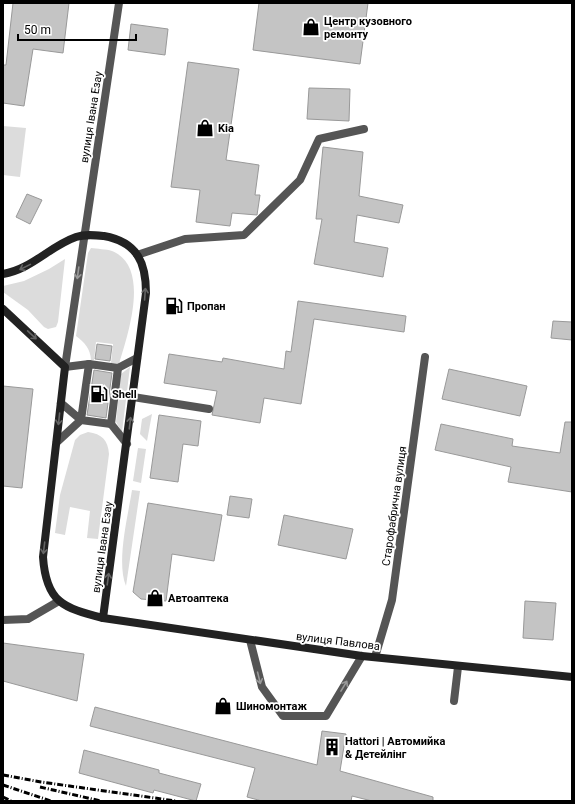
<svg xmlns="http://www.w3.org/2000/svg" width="575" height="804" font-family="Roboto,sans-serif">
  <rect width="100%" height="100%" fill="#fff"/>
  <g fill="#dcdcdc">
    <polygon points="3,126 26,128 20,177 3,175"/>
    <path d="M91 248C97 249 106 249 112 251 151 267 128 334 119 364L111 363 113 344 96 342 94 360H91C90 348 85 343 76 336L88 253Z"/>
    <polygon points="65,259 58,322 56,327 48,329 44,327 28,310 3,292 3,286 24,281 49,269"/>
    <polygon points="130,367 122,432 116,422 121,374"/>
    <polygon points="152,414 147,441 140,434 142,419"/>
    <path d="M88 432C102 434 108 440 109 454L98 539 87 538 90 511 70 507 65 535 55 533 60 495 75 440 80 435Z"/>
    <polygon points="138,448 146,449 141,483 133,481"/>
    <path d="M132 490 140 491 126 586C116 562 128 516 132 490Z"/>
  </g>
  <g fill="#c4c4c4" stroke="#999">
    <polygon points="13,3 69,3 63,53 33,49 24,106 3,103 3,65 6,65"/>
    <polygon points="259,3 368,3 360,64 253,50"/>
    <polygon points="131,24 168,29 165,55 128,50"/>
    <polygon points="188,62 239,69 226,160 259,165 255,195 260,195 257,215 232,213 230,226 196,222 200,190 171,187"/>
    <polygon points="309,88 350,89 349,121 307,119"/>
    <polygon points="323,147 363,152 359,196 403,205 399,223 357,215 354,242 388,248 383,277 314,264 322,219 316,219"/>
    <polygon points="27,194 42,200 30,224 16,217"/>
    <polygon points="298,301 406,316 404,332 314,319 301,404 264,398 260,423 212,415 217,391 164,383 169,354 222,362 223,358 284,369 286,351 291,352"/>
    <polygon points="553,321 572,322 572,340 551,338"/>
    <polygon points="97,344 112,346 110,361 95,359"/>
    <polygon points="449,369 527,386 520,416 442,399"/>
    <polygon points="94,370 112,373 106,418 87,415"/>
    <polygon points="3,386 33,389 22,488 3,486"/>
    <polygon points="159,415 201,421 198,446 183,444 178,482 150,478"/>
    <polygon points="565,422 572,422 572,492 508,482 511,467 435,450 441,424 513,439 512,446 560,453"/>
    <polygon points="230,496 252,499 249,518 227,515"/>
    <polygon points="148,503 222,515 214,561 172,554 166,601 141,599 133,592"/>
    <polygon points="284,515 353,529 346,559 278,545"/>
    <polygon points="525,601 556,603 553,640 523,638"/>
    <polygon points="3,643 84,654 77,701 3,681"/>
    <polygon points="95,707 317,765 322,731 346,734 340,771 433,797 433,801 372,801 352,796 351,801 262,801 247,797 255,768 90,726"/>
    <polygon points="84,750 159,770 159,773 201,784 196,801 154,790 153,793 79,773"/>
  </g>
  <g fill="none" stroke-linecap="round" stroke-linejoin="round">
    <g stroke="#555" stroke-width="8">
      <polyline points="137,255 185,239 244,235 300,180 319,139 364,129"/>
      <polyline points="65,367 89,364"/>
      <polyline points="118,368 137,358"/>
      <polyline points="133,397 209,409"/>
      <polyline points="111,424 127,444"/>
      <polyline points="57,442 81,420 89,364 118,368 111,424 81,420 61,403"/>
      <polyline points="3,620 28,619 59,601"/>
      <polyline points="250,640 262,687 283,716 326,716 362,656"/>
      <polyline points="454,701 458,667"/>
    </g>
    <g stroke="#555" stroke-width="8">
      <polyline points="65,367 119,3"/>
      <polyline points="375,657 392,600 425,357"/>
    </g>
    <g stroke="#222" stroke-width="8">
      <path d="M3 274C32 269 50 246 76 237 85 234 94 235 104 236 137 242 146 262 146 293L103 618"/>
      <path d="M3 309 65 367 43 557C46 602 63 608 103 618L362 656 572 677"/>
    </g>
    <g stroke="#000" stroke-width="3" stroke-dasharray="6 2 1 2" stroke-linecap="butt">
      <polyline points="3,775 41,782 176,801"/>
      <polyline points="3,785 51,801"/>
      <polyline points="40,787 101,801"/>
      <polyline points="3,797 11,801"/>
    </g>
  </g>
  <defs><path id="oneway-shaft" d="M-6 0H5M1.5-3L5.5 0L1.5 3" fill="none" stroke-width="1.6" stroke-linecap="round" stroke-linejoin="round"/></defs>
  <g stroke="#646464">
    <use href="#oneway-shaft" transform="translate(25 267) rotate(154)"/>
    <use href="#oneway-shaft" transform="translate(145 294) rotate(-86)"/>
    <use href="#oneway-shaft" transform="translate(32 335) rotate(43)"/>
    <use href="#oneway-shaft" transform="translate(59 419) rotate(96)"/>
    <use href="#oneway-shaft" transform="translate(130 423) rotate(-83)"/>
    <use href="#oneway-shaft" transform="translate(44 548) rotate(97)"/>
    <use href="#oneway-shaft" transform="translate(108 579) rotate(-82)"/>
  </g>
  <g stroke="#999">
    <use href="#oneway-shaft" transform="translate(78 273) rotate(98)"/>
    <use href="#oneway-shaft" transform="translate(259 678) rotate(76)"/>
    <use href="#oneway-shaft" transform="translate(344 686) rotate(-59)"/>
  </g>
  <defs>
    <g id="shop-bare" transform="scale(1.38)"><path d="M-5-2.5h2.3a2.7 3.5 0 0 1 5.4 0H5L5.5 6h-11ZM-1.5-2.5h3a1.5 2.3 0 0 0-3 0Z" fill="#000" stroke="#fff" stroke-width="2.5" paint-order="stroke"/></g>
    <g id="fuel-bare" transform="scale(1.38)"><path d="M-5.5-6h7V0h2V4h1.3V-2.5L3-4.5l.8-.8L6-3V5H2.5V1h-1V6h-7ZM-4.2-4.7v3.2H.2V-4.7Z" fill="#000" stroke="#fff" stroke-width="2.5" paint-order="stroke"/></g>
    <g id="building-bare" transform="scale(1.38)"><path d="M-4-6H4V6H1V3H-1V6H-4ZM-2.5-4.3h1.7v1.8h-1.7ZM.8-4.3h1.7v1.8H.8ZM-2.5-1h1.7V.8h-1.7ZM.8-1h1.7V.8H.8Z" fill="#000" stroke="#fff" stroke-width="2.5" paint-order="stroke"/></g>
  </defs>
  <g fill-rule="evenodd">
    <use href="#shop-bare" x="311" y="27"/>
    <use href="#shop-bare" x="205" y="128"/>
    <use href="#fuel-bare" x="174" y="306"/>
    <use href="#fuel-bare" x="99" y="394"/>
    <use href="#shop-bare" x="155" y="598"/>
    <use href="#shop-bare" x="223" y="706"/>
    <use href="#building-bare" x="332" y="747"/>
  </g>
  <g text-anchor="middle" stroke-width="3.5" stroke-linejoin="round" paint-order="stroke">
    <g font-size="11" font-weight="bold" fill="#000" stroke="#fff" text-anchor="start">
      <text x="324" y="25">Центр кузовного<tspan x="324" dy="13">ремонту</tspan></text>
      <text x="218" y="132">Kia</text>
      <text x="187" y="310">Пропан</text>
      <text x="112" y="398">Shell</text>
      <text x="168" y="602">Автоаптека</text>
      <text x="236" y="710">Шиномонтаж</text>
      <text x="345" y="745">Hattori | Автомийка<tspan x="345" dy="13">&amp; Детейлінг</tspan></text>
    </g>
    <g font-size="11" fill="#000" stroke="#fff">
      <text transform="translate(91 117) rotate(-81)" y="4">вулиця Івана Езау</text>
      <text transform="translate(394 506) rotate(-82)" y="4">Старофабрична вулиця</text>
      <text transform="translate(102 547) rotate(-82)" y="4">вулиця Івана Езау</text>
      <text transform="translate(338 641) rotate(7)" y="4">вулиця Павлова</text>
    </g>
  </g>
  <rect width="575" height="804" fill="none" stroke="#000000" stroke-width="8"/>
  <path d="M18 34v6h118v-6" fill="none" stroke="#000000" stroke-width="2"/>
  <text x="24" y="34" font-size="12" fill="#000000" stroke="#ffffff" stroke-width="3" paint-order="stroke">50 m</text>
</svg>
